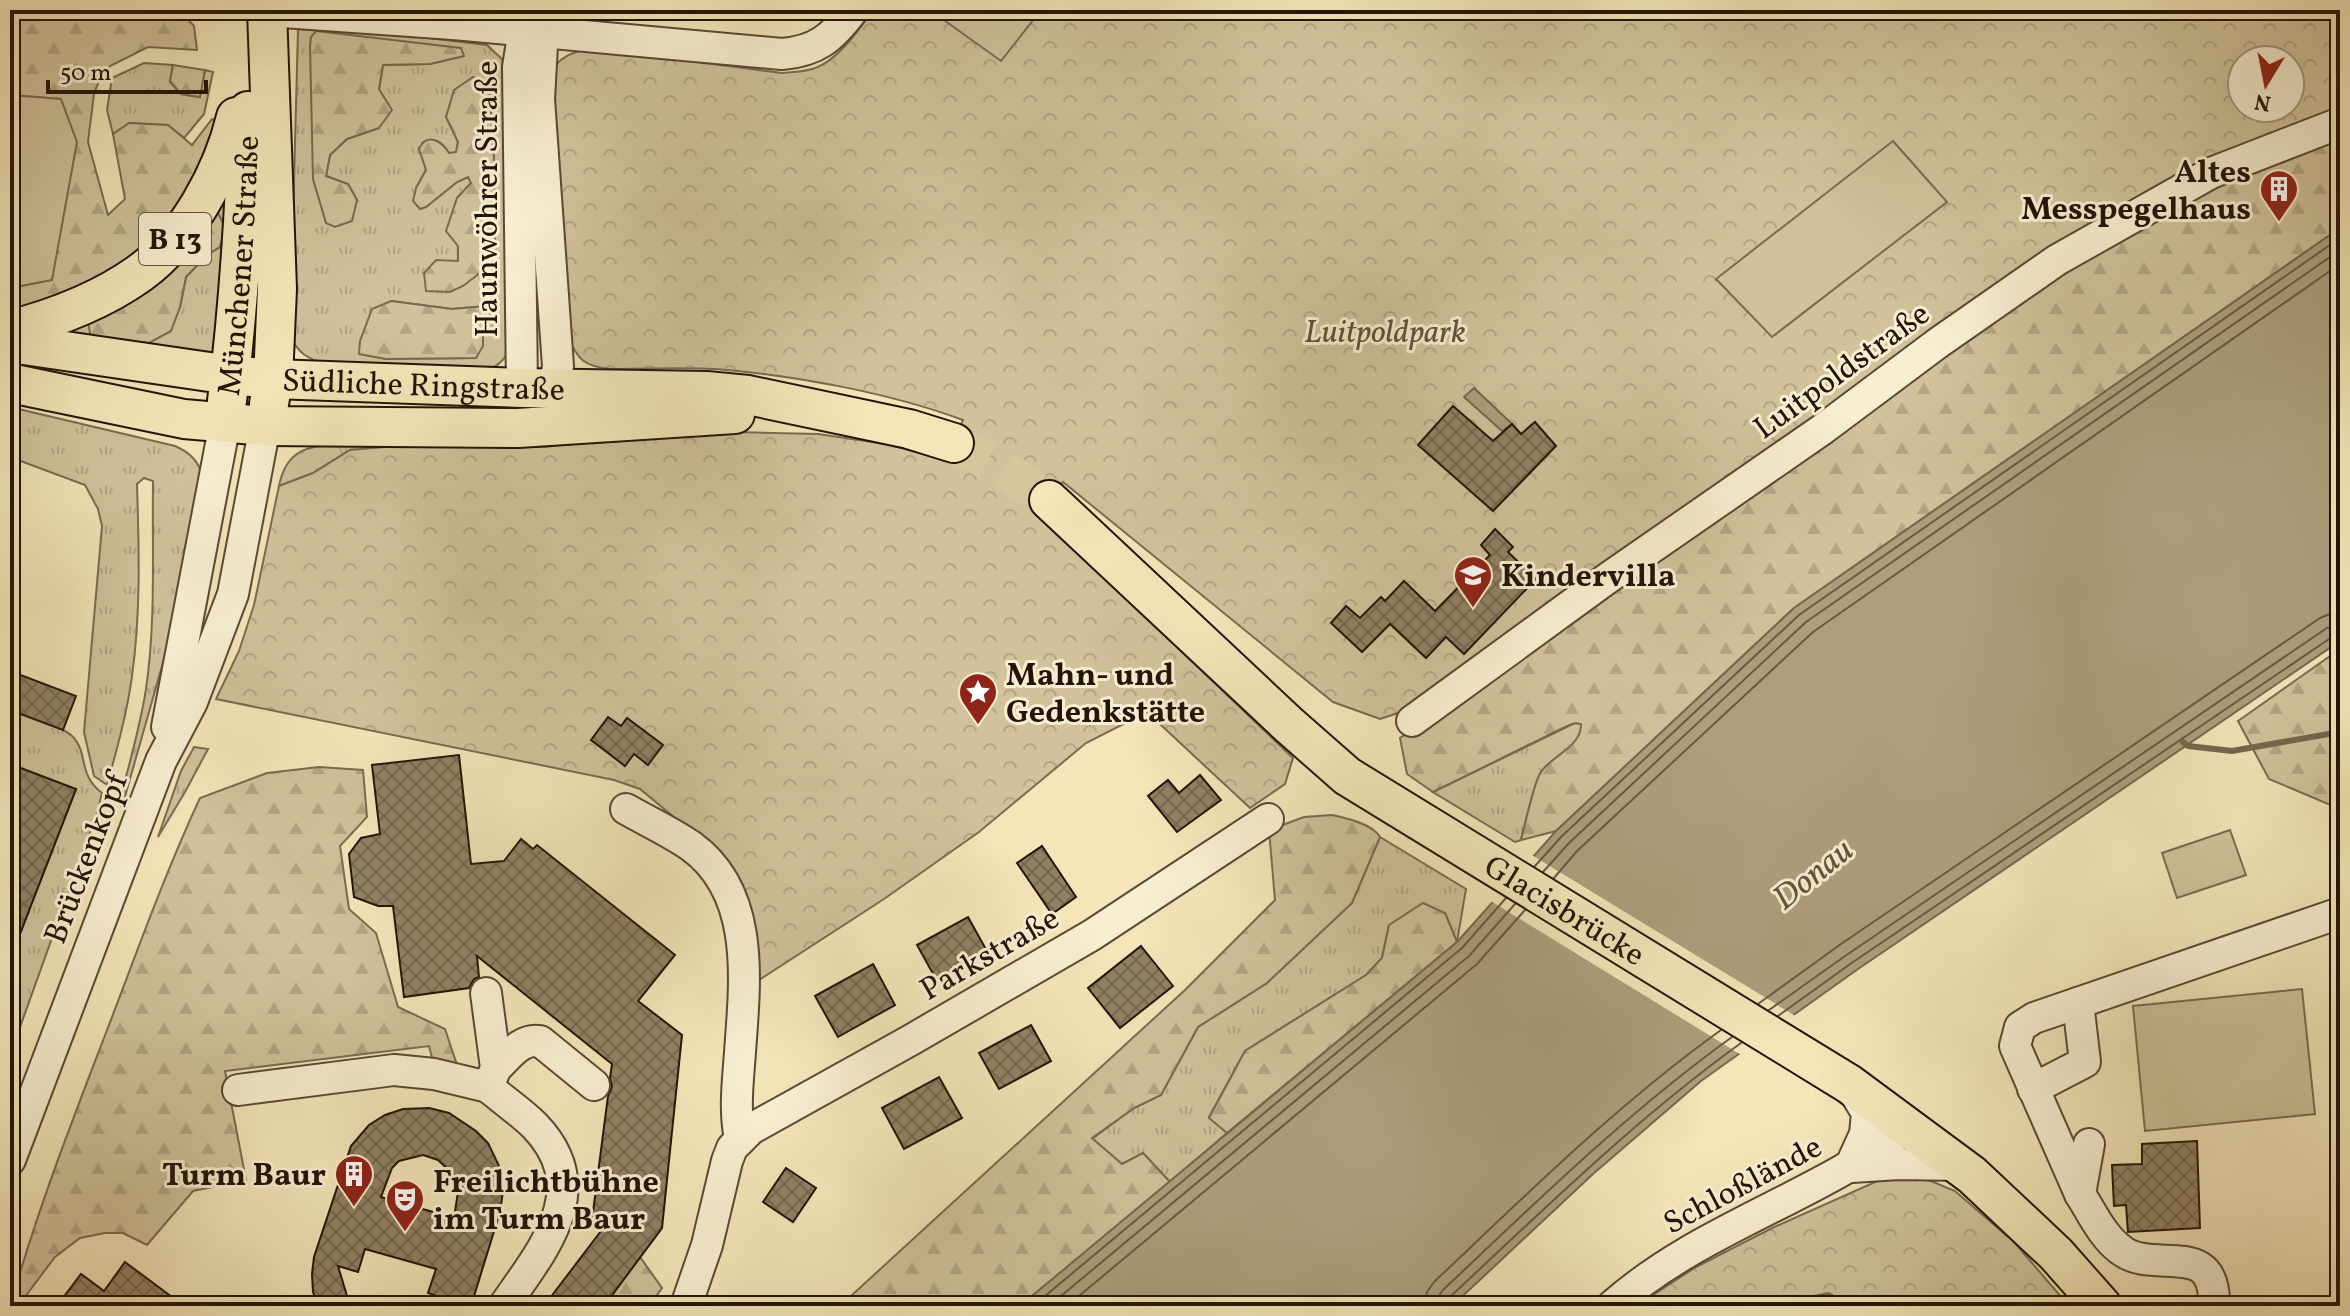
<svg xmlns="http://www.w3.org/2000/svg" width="2350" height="1316" font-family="Vollkorn,serif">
  <defs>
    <pattern id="grass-tufts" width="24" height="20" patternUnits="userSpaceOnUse" patternTransform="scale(2)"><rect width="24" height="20" fill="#d1c29b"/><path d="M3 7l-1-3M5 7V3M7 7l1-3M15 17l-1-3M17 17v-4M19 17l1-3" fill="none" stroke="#b3a684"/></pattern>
    <pattern id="forest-firs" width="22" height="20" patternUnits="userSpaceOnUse" patternTransform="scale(2)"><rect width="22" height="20" fill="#d1c29b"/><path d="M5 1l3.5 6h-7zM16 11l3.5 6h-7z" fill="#b3a684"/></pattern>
    <pattern id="park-crowns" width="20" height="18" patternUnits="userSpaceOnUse" patternTransform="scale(2)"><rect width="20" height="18" fill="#d1c29b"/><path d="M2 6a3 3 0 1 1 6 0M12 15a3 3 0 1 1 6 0" fill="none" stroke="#b3a684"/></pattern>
    <pattern id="building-cross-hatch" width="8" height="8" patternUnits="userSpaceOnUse" patternTransform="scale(2)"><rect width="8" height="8" fill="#918164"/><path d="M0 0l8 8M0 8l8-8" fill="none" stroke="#766850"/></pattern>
  </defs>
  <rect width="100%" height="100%" fill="#f4e6b9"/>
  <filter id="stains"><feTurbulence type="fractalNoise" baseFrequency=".0025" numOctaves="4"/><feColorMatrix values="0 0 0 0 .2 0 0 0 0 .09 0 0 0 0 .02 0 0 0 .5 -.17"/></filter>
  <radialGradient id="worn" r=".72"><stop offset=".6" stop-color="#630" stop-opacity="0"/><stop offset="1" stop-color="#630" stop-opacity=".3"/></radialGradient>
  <g fill="url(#grass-tufts)" stroke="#7b6a52" stroke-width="2" fill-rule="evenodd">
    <path d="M304 23 487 45 502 59 508 73 507 354C502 363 496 367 487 370L325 364C308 359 298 353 290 336L298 29ZM316 31 464 56 430 64 383 65 379 89V128L347 139 330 155 326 176 348 184 357 200 313 179ZM488 84 494 159 495 245 427 291 458 261 457 198 472 183 468 177 457 182 426 207 416 188 426 170 422 143C434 135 443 143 449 153H456L458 142 446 116ZM391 301 452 309 485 306 483 336 476 358 386 359 360 354Z"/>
    <polygon points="144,63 173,65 170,82 181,94 199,97 205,70 213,72 204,114 184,138 168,125 130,123 113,134 107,110 112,78"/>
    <polygon points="233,174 218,361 47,340 87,317 120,340 149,343 180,307 186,277 208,254 220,247 225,227 213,203"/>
    <path d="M10 407 175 446C191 453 198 461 204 478L166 652 122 807 119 803C129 765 140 728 146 689 156 621 152 550 153 481L144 478 137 484C139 548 141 612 132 676 127 713 117 749 107 785L94 776 84 732 102 526 98 509 85 485 10 457Z"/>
    <path d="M342 444 396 446 350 450 313 473 279 486C286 450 308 445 342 444Z"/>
    <path d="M10 710C26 716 63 725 74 738 88 754 78 775 102 793L98 810 15 1041 10 1039V960L76 789 10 764Z"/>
    <path d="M1575 723 1582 724C1582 747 1553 755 1541 772 1534 782 1525 825 1521 840L1515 842 1433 792Z"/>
    <polygon points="194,747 208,749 185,792 158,837 181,771"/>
    <polygon points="1380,837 1466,889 1457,942 1445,913 1389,925 1382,958 1366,975 1245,1051 1209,1117 1227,1133 1170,1182 1143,1153 1122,1164 1092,1139 1134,1108 1161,1095 1198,1027 1267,983 1352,903"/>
  </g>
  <g fill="url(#forest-firs)" stroke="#7b6a52" stroke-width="2">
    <polygon points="10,10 179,10 194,26 197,50 148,47 110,66 99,81 94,94 88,142 108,215 125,199 113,134 129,123 168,125 192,145 212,119 220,123 186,207 126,269 10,318 10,288 52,280 61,99 10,95"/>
    <polygon points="316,31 461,48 464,56 430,64 383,65 379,89 392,110 379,128 347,139 330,155 326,176 348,184 357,200 352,221 335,227 326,223 313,179 310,46 311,37"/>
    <polygon points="173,65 205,70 200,97 181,94 170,81"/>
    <path d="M473 77 489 84 494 159 495 245 485 269 463 286 450 292 426 291 424 273 436 260 458 261V246L446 231 457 198 471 183 468 177 457 182 426 207 420 209 413 201 416 188 426 170 419 149C427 131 442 142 449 153L456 152 458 142 446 117 454 90Z"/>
    <path d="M2340 129V228L1794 608 1556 831 1521 840C1525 825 1534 782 1541 772 1553 755 1582 746 1581 724L1575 723 1567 726 1433 792 1407 774 1400 738 1488 679 1941 352 2141 221Z"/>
    <polygon points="213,203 225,227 220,247 208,254 186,277 180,307 171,331 149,343 91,338 87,317"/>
    <polygon points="391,301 452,309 486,306 497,327 483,336 483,346 476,358 386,359 359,354 360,341 372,309"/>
    <polygon points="2340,649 2340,809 2269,779 2238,721"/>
    <path d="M319 767 363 770 367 817 340 846 349 909 376 933 398 1007 445 1029 457 1065 435 1069 429 1046 225 1071 246 1180 193 1191 147 1245 123 1233H105L80 1238 55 1257 24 1298 12 1300C38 1208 73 1119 107 1030 137 952 165 873 200 798L267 773Z"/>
    <path d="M1332 815C1346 818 1373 824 1380 837L1352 903 1267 983 1198 1027 1161 1095 1134 1108 1092 1138 1122 1164 1143 1153 1170 1182 1020 1306H840L1185 990 1275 900 1269 830 1304 817Z"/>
    <polygon points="1423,903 1445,913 1457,942 1227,1133 1209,1118 1245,1051 1366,975 1382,958 1389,925"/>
    <polygon points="640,1257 662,1288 649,1306 604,1306"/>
  </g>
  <g fill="url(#park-crowns)" stroke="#7b6a52" stroke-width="2" fill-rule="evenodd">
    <path d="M873 10H2340V113L2210 166 1819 421 1398 713 1380 719 1333 702 1063 482 1038 514 1293 758 1285 784 1250 808 1147 712 1086 743 979 832 884 899 756 982 751 907 723 858 640 789 614 780 216 699 239 651 254 605 279 486 313 473 350 450 396 446 544 447 693 431 818 434 886 444 946 460 963 420C890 393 794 375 715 369 680 367 645 369 610 369 584 366 578 360 568 337L549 73C561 56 572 52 592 48L782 73C790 72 800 72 808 70 835 65 858 31 873 10ZM2242 60H2290V108H2242Z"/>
    <polygon points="1893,1174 1931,1181 1955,1191 2014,1242 2069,1306 1855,1306 1828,1293 1765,1306 1636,1306 1696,1267 1772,1228"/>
  </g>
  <g fill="#d1c29b" stroke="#7b6a52" stroke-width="2">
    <polygon points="930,10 1041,10 1001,61"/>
    <polygon points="10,95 61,99 77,142 52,280 10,288"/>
    <polygon points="1893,141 1947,202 1772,337 1716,279"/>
    <polygon points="2230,830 2246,875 2177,898 2162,853"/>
    <polygon points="2302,989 2315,1114 2145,1131 2133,1006"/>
  </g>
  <g fill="#ae9e7d" stroke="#77664e" stroke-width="2">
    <polygon points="2340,228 2340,641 1858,969 1701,1081 1593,1174 1452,1306 1020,1306 1457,942 1556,831 1794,608"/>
    <polygon points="1474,388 1512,424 1502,431 1464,397"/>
    <polygon points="1829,1294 1852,1306 1769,1306"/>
  </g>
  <polygon fill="#f4e6b9" points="1530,854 1797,1017 1743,1056 1489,900"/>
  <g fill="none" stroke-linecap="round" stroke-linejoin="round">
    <g stroke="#6a5842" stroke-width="2">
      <polyline points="1535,866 1562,836 1799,615 2340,238"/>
      <polyline points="1543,872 1569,843 1806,622 2340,250"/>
      <polyline points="1554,878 1577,851 1813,632 2340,264"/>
      <polyline points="1758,1004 1841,944 2320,618 2330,614 2340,613"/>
      <polyline points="1769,1010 1848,954 2327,628 2340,625"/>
      <polyline points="1778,1016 1853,962 2332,637 2340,635"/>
      <polyline points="1033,1306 1462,948 1506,898"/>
      <polyline points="1049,1306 1469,956 1515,904"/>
      <polyline points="1067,1306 1477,964 1525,910"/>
      <path d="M1425 1306 1427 1292 1434 1282C1526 1195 1618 1104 1721 1030"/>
      <path d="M1437 1306 1438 1297 1443 1290C1536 1202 1628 1112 1732 1037"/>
      <path d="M1447 1306 1450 1297C1544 1209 1637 1118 1741 1043"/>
    </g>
    <polyline stroke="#77664e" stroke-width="6" points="2183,742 2188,746 2232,751 2340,732"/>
  </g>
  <g fill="url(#building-cross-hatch)" stroke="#251308" stroke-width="2" fill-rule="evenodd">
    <polygon points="1453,406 1493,441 1512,424 1521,434 1535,422 1556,446 1493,511 1418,445"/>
    <polygon points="1495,529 1513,547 1508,552 1536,579 1464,654 1446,637 1426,658 1390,624 1362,652 1331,623 1346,606 1360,618 1381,597 1385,601 1404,581 1435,611 1490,555 1481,545"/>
    <polygon points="10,671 76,696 63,730 10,710"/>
    <polygon points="608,717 621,726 627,718 663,745 648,765 634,754 625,766 591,740"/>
    <polygon points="459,755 471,864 504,861 521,839 533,849 537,845 675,955 638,1001 682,1035 662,1228 604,1306 544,1306 607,1223 592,1220 608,1096 612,1087 610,1078 612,1064 477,956 479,977 474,979 469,988 404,997 393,906 378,906 354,897 349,854 361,838 380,834 372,765"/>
    <polygon points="10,764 76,789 11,957 10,956"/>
    <polygon points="1200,775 1221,800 1177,832 1148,796 1168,780 1179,793"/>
    <polygon points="1042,846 1076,897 1052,914 1017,863"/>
    <polygon points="968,917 988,953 937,981 917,945"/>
    <polygon points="1141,946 1173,986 1120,1028 1088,988"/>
    <polygon points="873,964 895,1005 838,1037 815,996"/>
    <polygon points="1031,1025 1051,1061 999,1089 979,1053"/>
    <polygon points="939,1077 962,1118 904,1149 882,1108"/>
    <path d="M429 1108 449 1113 476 1131 488 1143 500 1168 503 1191 500 1212 471 1306H436L442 1298 428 1293 436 1269 365 1249 358 1272 338 1266 350 1306H318L313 1292 312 1274 314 1257 351 1146 369 1125 385 1115 403 1109ZM423 1155 438 1160 454 1175 458 1192 454 1218 381 1197 392 1168 399 1161Z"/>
    <polygon points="2197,1141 2200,1228 2128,1232 2126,1205 2114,1206 2112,1165 2142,1164 2142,1144"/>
    <polygon points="786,1168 816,1188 793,1222 763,1202"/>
    <polygon points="125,1262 184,1306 57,1306 81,1274 104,1291"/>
  </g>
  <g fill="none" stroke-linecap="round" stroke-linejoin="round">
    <polyline stroke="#d5c69e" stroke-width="38" stroke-dasharray="38 19" stroke-linecap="butt" points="954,443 1003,469 1049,500"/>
    <g stroke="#594834" stroke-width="34">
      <g id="minor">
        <polyline points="544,10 539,99 558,366 554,389"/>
        <path d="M268 11 453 24 782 54C817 51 832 38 853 10"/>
        <polyline points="522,388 518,67 525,24"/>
        <polyline points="1412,721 1608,578 1823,429 1938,343 2057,260 2211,173 2340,123"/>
        <polyline points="167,727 225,423"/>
        <path d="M626 809C647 821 671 832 691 846 756 893 745 982 740 1052 738 1081 734 1110 740 1139"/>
        <path d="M486 993 496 1068 488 1087C503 1100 521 1112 535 1126 596 1190 542 1250 504 1306"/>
        <path d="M496 1068C509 1056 521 1038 540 1041L594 1085"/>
        <polyline points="1850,1085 1867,1113 1865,1134 1850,1167"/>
        <polyline points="2033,1089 2085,1062 2078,1003"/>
        <polyline points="238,1090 394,1070 434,1074 488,1087"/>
        <path d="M2089 1144 2080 1194C2092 1213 2103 1237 2121 1250 2154 1276 2216 1236 2214 1306"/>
        <polyline points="10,1160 161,761 192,702 233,594 265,426"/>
        <polyline points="1852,1167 1899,1164 1960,1165"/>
        <polyline points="2080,1194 2015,1046 2020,1027 2034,1018 2340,913"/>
        <polyline points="686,1306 707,1245 727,1161 732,1148 751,1129 911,1040 1092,935 1268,819"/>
        <path d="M1612 1306C1700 1228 1817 1198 1908 1127"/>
      </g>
    </g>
    <g stroke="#251308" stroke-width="42">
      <g id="major">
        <polyline points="267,10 277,289 273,379 269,404"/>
        <path d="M10 330C56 318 101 301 140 273 187 239 223 172 236 117"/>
        <path id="s1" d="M10 343 230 375 273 379 522 388 706 391 748 395 909 429 954 443"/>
        <polyline points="10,383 184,419 265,426 518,428 735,414"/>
        <path id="s2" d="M227 401C239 304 245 208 248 111"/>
        <path id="s3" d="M1049 500 1289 725 1347 776 1849 1084 1972 1175 2056 1254 2102 1306"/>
      </g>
    </g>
    <use href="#minor" stroke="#f8efd2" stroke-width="30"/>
    <use href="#major" stroke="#f4e6b9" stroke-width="38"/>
  </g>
  <defs>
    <g id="building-pin" transform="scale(2)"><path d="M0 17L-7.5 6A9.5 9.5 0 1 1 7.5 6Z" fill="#8f2418" stroke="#f8efd2"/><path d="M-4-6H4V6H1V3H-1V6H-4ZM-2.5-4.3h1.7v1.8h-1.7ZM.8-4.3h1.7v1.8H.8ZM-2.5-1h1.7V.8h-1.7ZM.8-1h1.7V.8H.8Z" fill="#fff"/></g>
    <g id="school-pin" transform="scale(2)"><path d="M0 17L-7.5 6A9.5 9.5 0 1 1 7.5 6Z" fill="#8f2418" stroke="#f8efd2"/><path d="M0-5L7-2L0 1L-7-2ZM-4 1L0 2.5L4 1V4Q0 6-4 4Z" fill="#fff"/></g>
    <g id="sight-pin" transform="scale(2)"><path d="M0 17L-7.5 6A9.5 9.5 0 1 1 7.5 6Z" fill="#8f2418" stroke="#f8efd2"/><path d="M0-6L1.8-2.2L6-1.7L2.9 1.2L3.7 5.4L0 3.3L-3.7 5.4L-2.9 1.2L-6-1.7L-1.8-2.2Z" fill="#fff"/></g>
    <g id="theatre-pin" transform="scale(2)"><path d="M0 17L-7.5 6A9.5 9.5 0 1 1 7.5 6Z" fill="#8f2418" stroke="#f8efd2"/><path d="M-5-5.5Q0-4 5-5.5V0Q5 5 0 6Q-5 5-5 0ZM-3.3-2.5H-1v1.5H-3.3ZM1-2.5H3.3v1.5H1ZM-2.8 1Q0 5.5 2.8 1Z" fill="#fff"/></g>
  </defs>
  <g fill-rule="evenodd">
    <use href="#building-pin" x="2279" y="189"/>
    <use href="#school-pin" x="1473" y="575"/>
    <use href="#sight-pin" x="978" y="692"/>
    <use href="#building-pin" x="354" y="1174"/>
    <use href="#theatre-pin" x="405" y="1199"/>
  </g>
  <g text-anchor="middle" stroke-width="6" stroke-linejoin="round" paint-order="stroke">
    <rect fill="#f8efd2" stroke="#645545" stroke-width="2" x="139" y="213" width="72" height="52" rx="6"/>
    <g font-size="30" font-weight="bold" fill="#251308">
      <text x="175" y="249">B 13</text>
    </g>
    <g font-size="32" font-weight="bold" fill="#251308" stroke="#f8efd2" text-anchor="start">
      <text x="2251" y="182" text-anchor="end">Altes<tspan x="2251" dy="37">Messpegelhaus</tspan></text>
      <text x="1501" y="586">Kindervilla</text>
      <text x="1006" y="685">Mahn- und<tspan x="1006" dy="37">Gedenkstätte</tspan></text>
      <text x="326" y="1185" text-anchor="end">Turm Baur</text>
      <text x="433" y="1192">Freilichtbühne<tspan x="433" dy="37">im Turm Baur</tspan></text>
    </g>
    <g font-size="32" fill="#251308" stroke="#f8efd2">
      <text transform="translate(486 199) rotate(-90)" y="11">Haunwöhrer Straße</text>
      <text dy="11" stroke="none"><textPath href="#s2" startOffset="136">Münchener Straße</textPath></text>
      <text transform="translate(1841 370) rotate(-36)" y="11">Luitpoldstraße</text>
      <text dy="11" stroke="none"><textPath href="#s1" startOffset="416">Südliche Ringstraße</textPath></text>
      <text transform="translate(85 858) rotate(-69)" y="11">Brückenkopf</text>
      <text dy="11" stroke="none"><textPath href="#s3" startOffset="662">Glacisbrücke</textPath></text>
      <text transform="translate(989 953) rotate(-30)" y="11">Parkstraße</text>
      <text transform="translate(1742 1184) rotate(-28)" y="11">Schloßlände</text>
    </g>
    <g font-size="32" font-style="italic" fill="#61503b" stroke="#f8efd2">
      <text x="1385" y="342">Luitpoldpark</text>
    </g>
    <g font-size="34" font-style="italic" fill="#63523d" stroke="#f8efd2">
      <text transform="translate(1812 873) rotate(-39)" y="12">Donau</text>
    </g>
  </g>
  <rect width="2350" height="1316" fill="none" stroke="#f4e6b9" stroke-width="40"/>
  <rect x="12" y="12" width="2326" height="1292" fill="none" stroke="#251308" stroke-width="4"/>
  <rect x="20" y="20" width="2310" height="1276" fill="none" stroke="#251308" stroke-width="2"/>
  <g transform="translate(2266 84) rotate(190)"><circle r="38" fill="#f8efd2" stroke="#a49781" stroke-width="2"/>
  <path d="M0-6L14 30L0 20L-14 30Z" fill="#8f2418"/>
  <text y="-12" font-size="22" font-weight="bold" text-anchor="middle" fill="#251308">N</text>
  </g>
  <path d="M48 80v12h158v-12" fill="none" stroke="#251308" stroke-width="4"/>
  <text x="60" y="80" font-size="24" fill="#251308" stroke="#f8efd2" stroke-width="6" paint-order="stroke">50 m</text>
  <rect width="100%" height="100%" filter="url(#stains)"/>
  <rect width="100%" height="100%" fill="url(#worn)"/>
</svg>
